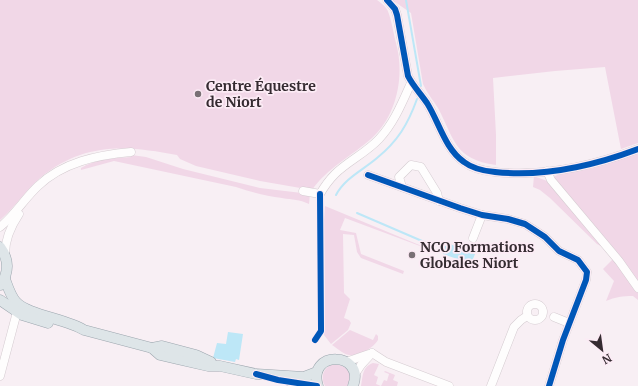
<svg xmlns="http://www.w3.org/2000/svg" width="638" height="386" font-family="Merriweather,serif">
  <rect width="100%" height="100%" fill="#f8eff4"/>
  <g fill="#f1d7e7">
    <path d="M0 0H377C380 2 384 5 386 8 390 12 394 35 396 43 405 75 397 115 372 138 352 156 327 168 312 190L260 181 196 166 180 159 177 155C126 145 83 142 40 178 26 190 15 207 0 220Z"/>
    <path d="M392 0H638V143L621 149 605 67 555 71 493 78 496 135V165C454 159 455 140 438 108 433 100 427 93 423 84L411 13Z"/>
    <path d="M638 153V300L633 296C623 296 615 297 606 301L614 281 603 269 614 258 608 250 597 244 550 198 540 190 533 187 534 176 547 181 557 175 593 168Z"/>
    <path d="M131 155 146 157 183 169 260 188 310 194 309 204C299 199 293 200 282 198 266 196 251 192 236 187L114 161 81 170V168C95 159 114 158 131 157Z"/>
    <polygon points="325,206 429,249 428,249 345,218 340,230 356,233 361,254 404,271 403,274 361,258 357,252 354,235 343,234 344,293 350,299 344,318 349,320 351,323 348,330 331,344 324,335 325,297 324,220"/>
    <path d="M350 330 373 340 376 334 378 336V340C373 348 359 357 349 355 343 354 337 348 332 345Z"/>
    <path d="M373 363 379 364 374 375 378 377 376 384 381 386 384 380 387 381 389 374 384 372 385 371 395 375 393 380 398 382 397 386H361C363 376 362 367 373 363Z"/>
    <path d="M333 364C346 365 355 372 347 386H325C320 377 323 368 333 364Z"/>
  </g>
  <g fill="#bde7f7">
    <polygon points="450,244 475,254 471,264 443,254 442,251 443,247"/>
    <polygon points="228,332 243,334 239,360 236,359 235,362 213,358 217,343 226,344"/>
  </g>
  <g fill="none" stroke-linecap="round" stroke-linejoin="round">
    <g stroke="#bde7f7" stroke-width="2">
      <polyline points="406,0 421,86"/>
      <path d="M336 195C345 178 363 170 377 158 398 141 408 124 417 99"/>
      <polyline points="357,213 429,244"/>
    </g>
    <g stroke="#d5ccd1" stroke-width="9">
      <g id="minor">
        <path d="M387 0 395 9 397 15 408 76C413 86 421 94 427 103 439 122 445 149 464 162 473 169 484 171 495 172 543 177 593 166 638 149"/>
        <polyline points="547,171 551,180 619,261 638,288"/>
        <polyline points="368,175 460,208 482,215 508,219 525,224 545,237 559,251 578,260 587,272 586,280 563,340 549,386"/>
        <polyline points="402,187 399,177 411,165 421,167 437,193 439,201"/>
        <path d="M303 191 320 194C324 187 329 180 335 174 348 161 366 153 379 139 394 123 402 103 411 83"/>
        <path d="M0 227C15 215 24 199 38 186 63 162 98 155 131 152"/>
        <polyline points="473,238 482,215"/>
        <path d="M5 254C5 239 11 226 19 214"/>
        <circle cx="535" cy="312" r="8"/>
        <polyline points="554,317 569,323"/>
        <polyline points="372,353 386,362 449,386"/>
        <polyline points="346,362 369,354"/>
        <polyline points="355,374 361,365 372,353"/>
        <polyline points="0,376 17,312"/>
        <polyline points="491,386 514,327 521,320 527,316"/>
      </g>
    </g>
    <g stroke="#9ca6ae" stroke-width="11">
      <g id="major">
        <path d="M0 247C9 259 9 272 1 285"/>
        <path d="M5 279C8 287 10 295 16 302 28 315 67 319 84 330L152 348 160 355 177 359 208 366H220L256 374 304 377 317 372"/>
        <polyline points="0,300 22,315 48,323"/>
        <polyline points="152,348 162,346 196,355 211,362"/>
        <polyline points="291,382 317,386"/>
        <path d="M318 386C306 350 366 351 353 386"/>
      </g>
    </g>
    <use href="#minor" stroke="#fefdfd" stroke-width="8"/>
    <use href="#major" stroke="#dee5e8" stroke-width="10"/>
    <g stroke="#fcebf5" stroke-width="8">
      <g id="cycleway">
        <path d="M387 0 395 9 397 15 408 76C413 86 421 94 427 103 439 122 445 149 464 162 473 169 484 171 495 172 543 177 593 166 638 149"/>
        <polyline points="368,175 460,208 482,215 508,219 525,224 545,237 559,251 578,260 587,272 586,280 563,340 549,386"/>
        <polyline points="315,340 321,331 321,327 320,194"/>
        <polyline points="256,374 278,380 317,386"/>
      </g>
    </g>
    <use href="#cycleway" stroke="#0057b8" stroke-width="6"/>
  </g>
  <g fill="#797075" stroke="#fcebf5" stroke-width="1.5">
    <circle cx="198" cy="94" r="4"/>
    <circle cx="412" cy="255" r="4"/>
  </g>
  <g text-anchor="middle" stroke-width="3.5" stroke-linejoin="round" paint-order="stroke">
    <g font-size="14" font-weight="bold" fill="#352b31" stroke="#fcebf5" text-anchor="start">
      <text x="206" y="91">Centre Équestre<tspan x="206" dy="16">de Niort</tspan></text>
      <text x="420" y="252">NCO Formations<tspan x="420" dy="16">Globales Niort</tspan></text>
    </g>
  </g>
  <g transform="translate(602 350) rotate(151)" stroke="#fcebf5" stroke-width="3" paint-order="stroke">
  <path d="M0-3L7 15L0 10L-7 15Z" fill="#352b31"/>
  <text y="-6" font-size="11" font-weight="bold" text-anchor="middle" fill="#352b31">N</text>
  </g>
</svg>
